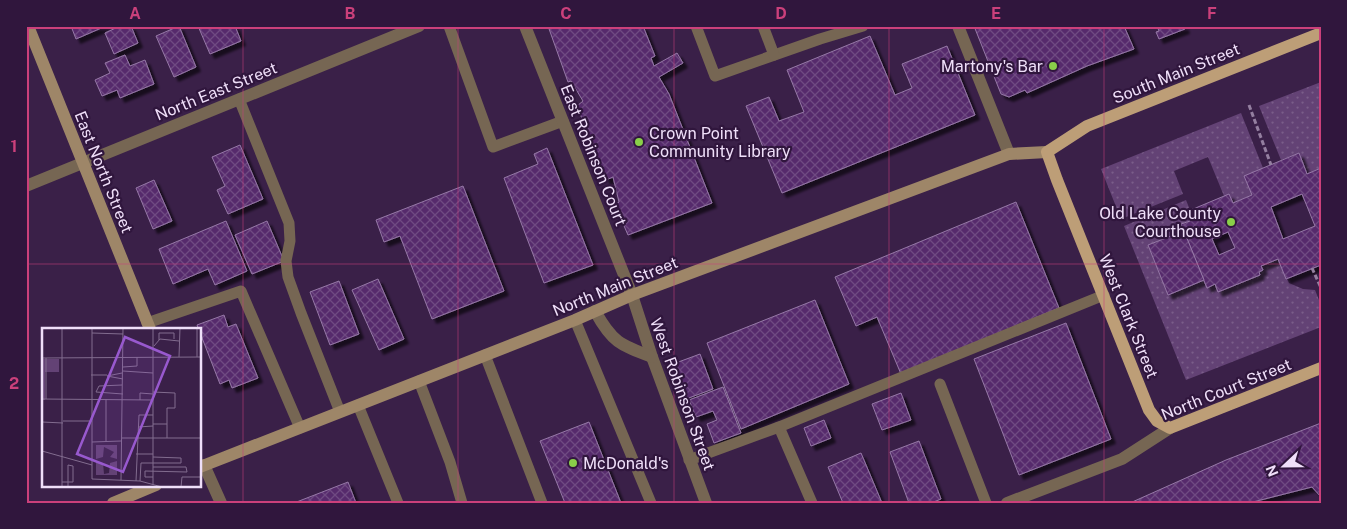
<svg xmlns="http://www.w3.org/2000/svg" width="1347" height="529" font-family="'Public Sans',sans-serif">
  <defs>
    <pattern id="grass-dots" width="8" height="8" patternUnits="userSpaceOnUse" patternTransform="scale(1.25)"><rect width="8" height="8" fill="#634275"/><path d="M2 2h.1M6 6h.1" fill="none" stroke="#7a5d89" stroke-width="1.8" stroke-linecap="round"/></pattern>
    <pattern id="building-cross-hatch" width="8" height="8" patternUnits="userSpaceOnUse" patternTransform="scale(1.25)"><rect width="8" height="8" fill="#562c6c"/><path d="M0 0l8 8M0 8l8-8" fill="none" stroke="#6f4a82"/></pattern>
    <filter id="shadow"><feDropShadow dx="4.5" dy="4.5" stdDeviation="1" flood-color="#0009"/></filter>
  </defs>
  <rect width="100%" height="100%" fill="#3a2048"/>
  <g fill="url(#grass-dots)">
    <polygon points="1321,82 1321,168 1307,174 1299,153 1281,160 1259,106"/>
    <polygon points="1241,113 1263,168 1252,195 1233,203 1224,196 1208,157 1174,171 1183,194 1121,219 1101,169"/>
    <polygon points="1186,200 1190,210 1186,212 1190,221 1181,224 1184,231 1148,245 1168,295 1204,280 1207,287 1215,284 1219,292 1259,275 1259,272 1263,270 1261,266 1278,259 1289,283 1303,289 1315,290 1321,305 1321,327 1186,380 1124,226"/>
  </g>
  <g fill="url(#building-cross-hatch)" stroke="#9678a7" fill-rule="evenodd" filter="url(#shadow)">
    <polygon points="71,26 106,26 76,39"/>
    <polygon points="120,26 131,26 138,43 114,54 105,33"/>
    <polygon points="179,26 196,67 174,77 156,36"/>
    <polygon points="198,26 235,26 241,41 210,54"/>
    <polygon points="548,26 643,26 655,56 651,58 654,66 677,53 683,63 659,77 669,94 712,203 628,235 615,205 619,202 613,177 606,180 577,106 583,101 571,81 568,82"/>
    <polygon points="974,26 1124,26 1134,49 1087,66 1027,93 1025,90 1009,97 1001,94"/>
    <polygon points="1157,26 1184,26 1185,29 1159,39 1156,32 1159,31"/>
    <polygon points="870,36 895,95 912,88 902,64 947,46 975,115 782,193 746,106 769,97 779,121 804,112 787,70"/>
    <polygon points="125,55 130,66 145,60 154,84 120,98 117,90 102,96 95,80 110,73 105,63"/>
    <polygon points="240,145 263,199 228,214 217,190 225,186 212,157"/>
    <polygon points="547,148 593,265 544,283 504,178 538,164 534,154"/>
    <path d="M1299 153 1307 174 1321 168V265L1286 279 1278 259 1261 266 1263 270 1259 272 1260 275 1218 292 1215 284 1207 288 1181 224 1190 221 1186 212 1229 194 1233 203 1252 195 1244 176ZM1302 194 1315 226 1283 239 1271 207ZM1228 232 1235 248 1219 255 1212 239Z"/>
    <polygon points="154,180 172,221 153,229 136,188"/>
    <polygon points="463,186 504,291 432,319 400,236 384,242 376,220"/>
    <polygon points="1016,202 1059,308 901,374 877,317 856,326 835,277"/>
    <polygon points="226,221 247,271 215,285 208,269 173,284 159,249"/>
    <polygon points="267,221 284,261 252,274 235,235"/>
    <polygon points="1184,231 1204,280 1168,295 1148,245"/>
    <polygon points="378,279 404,339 379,350 352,290"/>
    <polygon points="339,281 359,334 330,345 310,292"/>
    <polygon points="815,300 849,384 741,429 707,343"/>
    <polygon points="224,315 228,327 236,324 258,378 232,388 229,380 220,384 197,325"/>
    <polygon points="1066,323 1111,439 1019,475 974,359"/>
    <polygon points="700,354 713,389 686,399 673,364"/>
    <polygon points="723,387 741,433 714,443 707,424 717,420 713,411 696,417 689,400"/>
    <polygon points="901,393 911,420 882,430 872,404"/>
    <polygon points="824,420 831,438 811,446 804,428"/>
    <polygon points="589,422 621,503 565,503 540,441"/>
    <polygon points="1321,423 1321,497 1312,487 1249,503 1130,503 1226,460"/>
    <polygon points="919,441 941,499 931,503 909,503 890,452"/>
    <polygon points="861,453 882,503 843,503 828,467"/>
    <polygon points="348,482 356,503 294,503"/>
  </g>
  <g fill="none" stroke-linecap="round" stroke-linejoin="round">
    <g stroke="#947fa0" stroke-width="3" stroke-dasharray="5 2.5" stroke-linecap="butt">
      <polyline points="1249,105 1271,165"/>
      <polyline points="1312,268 1321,288"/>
    </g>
    <g stroke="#766653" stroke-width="11">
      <polyline points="449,26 493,147 563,121"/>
      <polyline points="696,26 715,76 820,39 863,26"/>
      <polyline points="763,26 774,55"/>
      <polyline points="239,99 289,223 290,241 286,261 288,277 301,313 340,412"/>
      <polyline points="575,320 651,503"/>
      <polyline points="147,323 241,291 300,428"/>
      <polyline points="485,355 542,503"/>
      <polyline points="419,381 450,462 462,503"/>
      <polyline points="940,384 986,503"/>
      <polyline points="358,405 398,503"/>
      <polyline points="779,427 812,503"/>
      <polyline points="689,460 779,427 1104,295"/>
    </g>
    <g stroke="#766653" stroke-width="12">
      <polyline points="525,26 632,295 652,357 706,503"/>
      <polyline points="958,26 1009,154"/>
      <polyline points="26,186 419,26"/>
      <path d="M595 311C612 342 620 345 652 357"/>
      <polyline points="204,465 221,503"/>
      <polyline points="1007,503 1122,459 1170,428"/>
    </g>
    <g stroke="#9e8668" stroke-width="12">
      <polyline points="28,26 150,329"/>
      <polyline points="200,467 575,320 632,295 1009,154 1047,152"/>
      <polyline points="113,503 156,485"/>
    </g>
    <polyline stroke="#bd9e77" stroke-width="12" points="1321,33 1087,126 1047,152 1057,180 1149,410 1157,421 1170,428 1321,368"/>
  </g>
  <path fill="none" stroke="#cb407b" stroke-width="1" stroke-opacity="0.55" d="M243 26V503M458 26V503M674 26V503M889 26V503M1104 26V503M26 264H1321"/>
  <g fill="#89cf49" stroke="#30163d" stroke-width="2">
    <circle cx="1053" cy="66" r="5"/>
    <circle cx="639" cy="142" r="5"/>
    <circle cx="1231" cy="222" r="5"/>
    <circle cx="573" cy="463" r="5"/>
  </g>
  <g text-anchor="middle" stroke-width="4.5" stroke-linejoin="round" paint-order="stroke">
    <g font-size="16" fill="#efdff9" stroke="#30163d" text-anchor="end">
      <text x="1043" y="72">Martony's Bar</text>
      <text x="649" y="139" text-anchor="start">Crown Point<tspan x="649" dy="18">Community Library</tspan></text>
      <text x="1221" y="219">Old Lake County<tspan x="1221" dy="18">Courthouse</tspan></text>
      <text x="583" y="469" text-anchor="start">McDonald's</text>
    </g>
    <g font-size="16" fill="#efdff9" stroke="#30163d">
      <text transform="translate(1176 73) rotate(-22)" y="6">South Main Street</text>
      <text transform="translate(216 91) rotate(-22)" y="6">North East Street</text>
      <text transform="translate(594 155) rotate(68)" y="6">East Robinson Court</text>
      <text transform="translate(104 172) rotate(68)" y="6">East North Street</text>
      <text transform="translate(615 286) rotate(-22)" y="6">North Main Street</text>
      <text transform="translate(1129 316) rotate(68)" y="6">West Clark Street</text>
      <text transform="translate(1226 389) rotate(-22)" y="6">North Court Street</text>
      <text transform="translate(683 394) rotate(70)" y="6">West Robinson Street</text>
    </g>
  </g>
  <g transform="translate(42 328)">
    <rect width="159" height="159" fill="#3a2048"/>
    <path d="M54 117H75V131L68 129 72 124 62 119 61 129 54 131ZM54 133 61 135 62 146 67 145 68 135 75 133V147H54Z" fill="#634275"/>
    <path d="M0 31H17V44H3V72H0Z" fill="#634275"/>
    <path fill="none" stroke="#826c8f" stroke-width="1" d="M50 0V114M50 5 81 6M117 12V5H132V11M112 18 118 11 137 13M137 29 138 0M155 29V0M0 30 159 29M81 39 95 38V29M81 43 111 45M80 45 65 48 81 51M49 47H65M80 57 57 58 54 64 81 66M111 64 133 65V80H125V96M0 71 111 72M4 71V30M98 72V65L111 66M21 93H50M0 94 21 95M111 96H125V110M96 99 111 98M80 110H159M64 113V71M79 113 50 114V151L98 153 120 159M0 123 50 137M94 126H111M111 149H103V143L145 144 144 139H111M79 152 81 0M94 153 97 87H111M98 153 99 135H139V130L111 129M20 154H31V138L26 137V159M111 157V0M20 159V0M139 159 140 149H159"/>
    <path fill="#9859ce" fill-opacity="0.15" stroke="#9859ce" stroke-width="2.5" d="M83 9 128 28 81 144 35 126Z"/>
    <rect width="159" height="159" fill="none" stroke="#efdff9" stroke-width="2.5"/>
  </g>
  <rect width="1347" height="529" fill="none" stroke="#30163d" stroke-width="55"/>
  <g transform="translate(1284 466) rotate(248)" stroke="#30163d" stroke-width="4" paint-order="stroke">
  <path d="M0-4L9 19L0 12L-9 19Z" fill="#efdff9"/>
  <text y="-8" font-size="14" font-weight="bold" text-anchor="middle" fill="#efdff9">N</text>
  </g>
  <rect x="28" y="28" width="1292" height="474" fill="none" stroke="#cb407b" stroke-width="2"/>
  <g font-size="16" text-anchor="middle" font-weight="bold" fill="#cb407b">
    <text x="135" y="19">A</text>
    <text x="350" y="19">B</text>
    <text x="566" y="19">C</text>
    <text x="781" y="19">D</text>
    <text x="996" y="19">E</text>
    <text x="1212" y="19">F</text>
    <text x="14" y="152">1</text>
    <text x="14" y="389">2</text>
  </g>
</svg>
